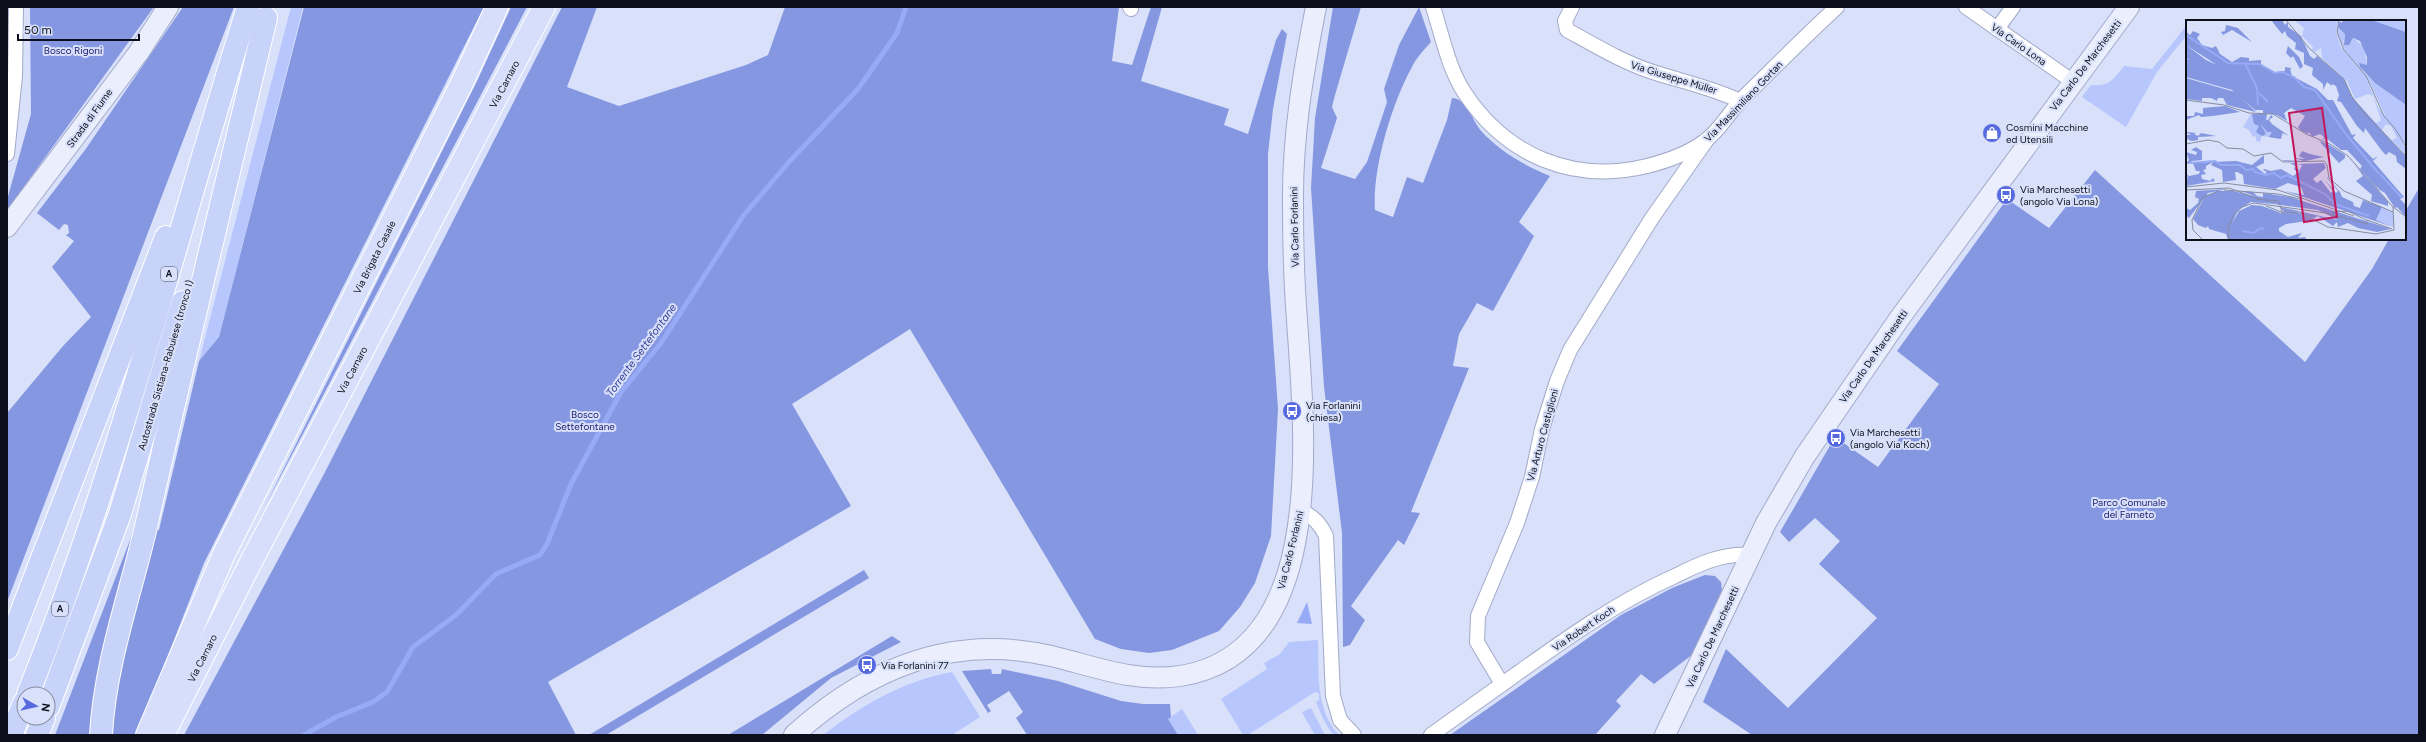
<svg xmlns="http://www.w3.org/2000/svg" width="2426" height="742" font-family="Figtree,sans-serif">
  <rect width="100%" height="100%" fill="#d8e0fa"/>
  <g fill="#b7c6fc">
    <polygon points="291,7 303,7 219,337 199,361"/>
    <path d="M2187 25V35L2157 72 2126 127 2082 97 2091 85C2109 87 2113 80 2124 66L2152 69Z"/>
    <path d="M1318 640C1319 672 1315 710 1339 735H1334C1325 726 1321 713 1316 702L1319 700V693L1315 692 1248 735H1243L1221 699 1267 669 1264 663 1280 654 1289 642Z"/>
    <path d="M952 672 980 717 952 735H823C862 705 903 681 952 672Z"/>
    <polygon points="1311,708 1325,735 1315,735 1304,716 1302,712"/>
    <polygon points="1182,709 1198,735 1178,735 1168,719"/>
  </g>
  <g fill="#8597e1">
    <polygon points="30,7 154,7 7,210 7,200 31,114"/>
    <polygon points="183,7 234,7 7,602 7,413 63,346 91,317 52,267 74,241 66,235 69,233 68,225 64,224 59,230 37,213 85,150"/>
    <polygon points="304,7 484,7 204,563 137,735 55,735 135,527 159,530 199,361 219,337"/>
    <polygon points="511,7 527,7 264,508 478,79"/>
    <polygon points="562,7 597,7 567,87 619,106 746,65 768,55 785,7 1119,7 1112,61 1132,65 1151,7 1162,7 1141,81 1229,109 1224,125 1248,134 1276,40 1282,29 1287,34 1273,109 1268,154 1268,267 1278,409 1271,536 1255,583 1240,607 1219,631 1172,650 1149,653 1121,649 1095,639 910,329 792,404 851,506 548,682 576,735 184,735 324,474"/>
    <path d="M1333 7H1361L1335 95 1332 107 1337 118 1321 168 1355 179 1367 162 1387 102 1384 89 1399 45 1419 7 1431 42C1424 50 1416 58 1412 67 1392 103 1372 169 1375 210L1393 217 1407 177 1423 183 1447 120 1452 98C1466 98 1473 122 1482 132 1500 151 1525 166 1550 176L1519 222 1534 236 1493 311 1477 303 1459 334 1453 366 1469 368 1411 512 1420 513 1404 545 1398 540 1351 606 1365 620 1350 645 1343 647 1342 533 1324 387 1311 188 1315 118Z"/>
    <polygon points="2095,170 2305,362 2372,269 2389,239 2405,239 2405,212 2419,188 2419,735 1752,735 1703,702 1726,649 1788,708 1877,618 1819,564 1840,541 1815,518 1789,542 1780,532 1835,437 1878,467 1939,384 1897,351 2007,199 2049,228"/>
    <polygon points="864,570 869,578 606,735 589,735"/>
    <polygon points="1705,575 1715,576 1721,582 1722,590 1693,654 1654,684 1641,674 1616,701 1621,706 1595,735 1450,735 1621,615 1672,588"/>
    <polygon points="892,636 901,642 831,678 762,735 728,735"/>
    <polygon points="991,669 992,674 1001,674 1002,669 1058,681 1121,701 1143,704 1170,704 1171,717 1168,719 1178,735 1027,735 1016,718 1023,712 1009,691 987,705 991,711 988,713 962,671"/>
  </g>
  <polygon fill="#97aaf6" points="1307,602 1312,624 1297,623"/>
  <g fill="none" stroke-linecap="round" stroke-linejoin="round">
    <polyline stroke="#97aaf6" stroke-width="5" points="304,735 336,717 373,702 387,692 413,647 456,615 496,574 540,555 547,544 571,484 621,392 661,343 743,216 788,163 858,89 897,33 906,7"/>
    <g stroke="#a2aac9" stroke-width="16">
      <g id="minor">
        <polyline points="1130,7 1131,9"/>
        <path d="M1433 7C1442 35 1448 67 1464 92 1506 156 1573 184 1647 166 1667 161 1689 153 1705 141 1719 131 1729 113 1741 100 1773 69 1804 37 1837 7"/>
        <path d="M1572 7 1565 21 1567 30C1596 46 1624 63 1656 73 1684 82 1713 88 1740 101"/>
        <polyline points="1966,7 2072,81"/>
        <polyline points="1997,29 2013,7"/>
        <polyline points="7,154 15,76 16,7"/>
        <path d="M1301 510C1313 517 1320 523 1326 536L1333 696 1340 720 1354 735"/>
        <polyline points="1502,684 1477,642 1478,616 1517,523 1532,477 1542,429 1557,381 1570,350 1652,218 1706,141"/>
        <path d="M1431 735C1459 715 1487 695 1515 675 1567 638 1617 602 1675 576 1699 564 1722 553 1750 555"/>
      </g>
    </g>
    <g stroke="#a2aac9" stroke-width="22">
      <g id="secondary">
        <polyline points="7,227 139,52 168,7"/>
        <path d="M794 735C867 669 951 633 1051 656 1094 666 1134 683 1180 676 1330 653 1304 429 1297 320 1294 282 1293 244 1293 206 1292 138 1303 73 1316 7"/>
        <polyline points="1665,735 1766,523 1805,456 1899,319 2129,7"/>
      </g>
    </g>
    <g stroke="#fff" stroke-width="24">
      <g id="primary">
        <polyline points="147,735 224,554 462,83 497,7"/>
        <polyline points="163,735 253,558 544,7"/>
      </g>
    </g>
    <g stroke="#fff" stroke-width="24">
      <g id="trunk">
        <polyline points="7,649 166,237"/>
        <path d="M28 694C118 470 176 237 248 7"/>
        <polyline points="48,707 120,514 183,302"/>
        <polyline points="11,735 24,703"/>
        <polyline points="37,735 44,718"/>
        <path d="M101 735C105 661 132 590 148 518 185 351 226 185 266 18"/>
      </g>
    </g>
    <use href="#minor" stroke="#fff" stroke-width="14"/>
    <use href="#secondary" stroke="#eaeefd" stroke-width="20"/>
    <use href="#primary" stroke="#d6defb" stroke-width="22"/>
    <use href="#trunk" stroke="#c8d3fa" stroke-width="22"/>
  </g>
  <defs>
    <g id="shop-disc" transform="scale(1)"><circle r="9.5" fill="#5669df" stroke="#d8e0fa"/><path d="M-5-2.5h2.3a2.7 3.5 0 0 1 5.4 0H5L5.5 6h-11ZM-1.5-2.5h3a1.5 2.3 0 0 0-3 0Z" fill="#fff"/></g>
    <g id="bus-disc" transform="scale(1)"><circle r="9.5" fill="#5669df" stroke="#d8e0fa"/><path d="M-5-6H5V4H4V6H2V4H-2V6H-4V4H-5ZM-3.5-4V0h7V-4ZM-3.5 1.2v1.5H-2V1.2ZM2 1.2v1.5H3.5V1.2Z" fill="#fff"/></g>
  </defs>
  <g fill-rule="evenodd">
    <use href="#shop-disc" x="1992" y="133"/>
    <use href="#bus-disc" x="2006" y="195"/>
    <use href="#bus-disc" x="1292" y="411"/>
    <use href="#bus-disc" x="1836" y="438"/>
    <use href="#bus-disc" x="867" y="665"/>
  </g>
  <g text-anchor="middle" stroke-width="4" stroke-linejoin="round" paint-order="stroke">
    <g fill="#d8e0fa" stroke="#494e5d" stroke-width="1">
      <rect x="161" y="267" width="16" height="14" rx="3"/>
      <rect x="52" y="602" width="16" height="14" rx="3"/>
    </g>
    <g font-size="9" font-weight="bold" fill="#0c0f1a">
      <text x="169" y="277">A</text>
      <text x="60" y="612">A</text>
    </g>
    <g font-size="10" fill="#0c0f1a" stroke="#d8e0fa">
      <text transform="translate(2019 44) rotate(35)" y="4">Via Carlo Lona</text>
      <text transform="translate(2085 65) rotate(-53)" y="4">Via Carlo De Marchesetti</text>
      <text transform="translate(1674 77) rotate(17)" y="4">Via Giuseppe Müller</text>
      <text transform="translate(504 84) rotate(-62)" y="4">Via Carnaro</text>
      <text transform="translate(1743 101) rotate(-46)" y="4">Via Massimiliano Gortan</text>
      <text transform="translate(89 118) rotate(-54)" y="4">Strada di Fiume</text>
      <text transform="translate(1294 227) rotate(-91)" y="4">Via Carlo Forlanini</text>
      <text transform="translate(374 257) rotate(-63)" y="4">Via Brigata Casale</text>
      <text transform="translate(1873 356) rotate(-55)" y="4">Via Carlo De Marchesetti</text>
      <text transform="translate(165 365) rotate(-74)" y="4">Autostrada Sistiana-Rabuiese (tronco I)</text>
      <text transform="translate(352 370) rotate(-62)" y="4">Via Carnaro</text>
      <text transform="translate(1542 435) rotate(-75)" y="4">Via Arturo Castiglioni</text>
      <text transform="translate(1290 550) rotate(-76)" y="4">Via Carlo Forlanini</text>
      <text transform="translate(1583 628) rotate(-34)" y="4">Via Robert Koch</text>
      <text transform="translate(1712 637) rotate(-65)" y="4">Via Carlo De Marchesetti</text>
      <text transform="translate(202 658) rotate(-63)" y="4">Via Carnaro</text>
    </g>
    <g font-size="10" fill="#191b70" stroke="#d8e0fa">
      <text x="73" y="54">Bosco Rigoni</text>
      <text x="585" y="418">Bosco<tspan x="585" dy="12">Settefontane</tspan></text>
      <text x="2129" y="506">Parco Comunale<tspan x="2129" dy="12">del Farneto</tspan></text>
    </g>
    <g font-size="10" fill="#0c0f1a" stroke="#d8e0fa" text-anchor="start">
      <text x="2006" y="131">Cosmini Macchine<tspan x="2006" dy="12">ed Utensili</tspan></text>
      <text x="2020" y="193">Via Marchesetti<tspan x="2020" dy="12">(angolo Via Lona)</tspan></text>
      <text x="1306" y="409">Via Forlanini<tspan x="1306" dy="12">(chiesa)</tspan></text>
      <text x="1850" y="436">Via Marchesetti<tspan x="1850" dy="12">(angolo Via Koch)</tspan></text>
      <text x="881" y="669">Via Forlanini 77</text>
    </g>
    <g font-size="11" font-style="italic" fill="#354197" stroke="#d8e0fa">
      <text transform="translate(641 350) rotate(-54)" y="4">Torrente Settefontane</text>
    </g>
  </g>
  <g transform="translate(2186 20)">
    <rect width="220" height="220" fill="#d8e0fa"/>
    <path d="M108 0H152L150 12 155 27 180 58 192 87 209 109 220 129V135L206 120 211 118 205 106 200 104 196 110 189 104 195 100 187 76 182 74 169 79 161 61 136 38 135 28 128 32 126 29 127 27 116 16 118 8ZM153 0 159 14 157 23 165 22 167 18 178 27 181 45 173 44 177 51 189 63 220 85V126L201 99 185 65 159 30 151 12ZM185 0H220V12L192 4ZM65 94H81L80 103 97 114 95 119 76 116 74 122 70 121V116L67 117 63 110 57 107ZM196 187 207 193V207L190 200Z" fill="#b7c6fc"/>
    <path d="M85 0H96L99 5 102 2V7L115 16 124 36 128 39 131 36 158 59 167 78 220 137V149L211 142 210 136 203 132 200 135 196 131 179 108 178 113 171 106 155 82 151 81 153 75 150 66 146 64V66L141 62 137 70V64L126 55 127 48 118 44V33L109 29 110 23 101 16 99 11 96 14ZM158 0H185L220 12V85L189 63 174 47 173 43 181 45V37L174 21 167 18 163 25H158L159 14 152 7 154 1 155 3ZM40 5 52 8 66 22 46 10 37 15 35 12 39 11ZM7 11 14 14 11 18 16 25 26 28 30 26 34 34 46 42 55 37 63 38V41L75 40V44L89 52 99 51V47L106 48 104 49 106 56 131 69 142 80H147L166 115 170 114 167 118 187 139 192 136 187 141 218 177 214 179 220 185V197L211 187 209 188 199 173 192 169 193 167 191 168 174 149 176 146 161 130H155L140 118 136 120 138 117 134 114 126 117 123 112 122 114 114 110 112 107 119 96 105 88 98 93 101 101 91 95 77 93V90H69L46 70 0 57V39L4 40 0 38V25L20 40 31 45 0 25V12L4 15ZM102 26 113 37 117 46 114 49 107 36 105 38 100 33ZM0 58 49 72 70 92 41 85 37 78H32L30 83 31 81 25 78H16V81L0 79ZM39 86 54 92 27 96 15 97 13 95 0 100 1 96H8L9 92 17 94V88ZM66 94H81L80 100H82L85 95 87 97 83 100 86 104 103 116 96 113 95 119 83 117 86 112H81L74 103 80 114 76 116 70 112 73 106 68 104ZM0 112 10 113 8 114 12 116 15 113 30 116 12 117V120L6 121 1 119 4 117 0 119V115H5ZM133 121 142 124 159 135V138L153 143ZM10 127 16 131V140L6 141 4 143 50 141 66 145 78 135V143L70 147 79 154 81 152 77 150 78 149 85 151 95 149 107 156 114 151 108 150 109 146 104 143H109L110 149 114 150 116 145 111 144 138 143 140 148 127 159 131 163 135 160 145 173 147 171 138 159 150 173 152 171 141 158V157L154 172 156 177 167 182 168 186 174 188 177 180 196 187 190 200 207 207 99 171 118 175 115 167 102 163 89 169 58 164 57 155 51 152H49L50 160 37 162 36 150 25 145 27 142 20 146V149L17 150 20 154 15 155 16 159 24 161 27 158 29 161 0 166V159L2 158 0 154 3 156 13 154 14 151H10L7 143 0 144 3 140 0 132 10 135 11 132 5 130ZM116 131 124 134 138 137 115 142 99 141 95 140 117 141 109 138 119 139 113 136ZM168 143 202 182V186L185 181 186 175 170 161 177 156ZM42 169 22 173 3 198 0 195V188L4 190 12 183 13 179 9 177 10 171ZM32 171H47L88 181V184L65 182 52 190 46 203 53 191 66 185 76 186 95 193 110 192 128 200 100 204 93 208V211L102 217 116 213 112 218 119 217 121 220H42L40 214 23 209 22 206 20 208 12 205 7 199 19 176ZM55 171 67 172 71 176 77 177V173L104 177 205 209 191 212 172 208 162 203 152 207 151 202 147 206 132 196 127 199 113 192H98L94 187 152 200 132 190 87 184H90Z" fill="#8597e1"/>
    <path fill="none" stroke="#97aaf6" stroke-width="2" d="M0 15 42 43 73 44 89 53 96 52 108 57 118 67 129 70 159 113 193 154M59 43 71 68 72 85M73 73 82 82M4 143 29 141 35 145H54L60 150 67 149 69 152 80 155 88 153 95 158 101 155 139 174 149 184 183 196M194 154 216 178M56 211 68 213 74 208 78 209"/>
    <path fill="none" stroke="#868ca0" stroke-width="1" d="M100 0 123 28 158 59 166 77 178 93 220 136M153 0 151 12 158 30 180 56 198 96 210 110 220 127M0 80 38 85 63 93 87 94 120 114 144 124 162 136 206 186 220 197M0 124 22 120 33 122 41 128 57 129 68 136 85 133 97 142 138 141 141 145 143 158 158 171 207 192M0 167 38 163 92 170 168 196M0 170 43 168 73 179M38 170 92 174 114 179M71 179 90 181 87 184M88 179 93 182 96 192 114 193 142 207 190 214 208 210 207 187M80 186 98 193M146 192 162 191 182 201M181 200 206 209M17 220 7 210 6 200 17 177 33 171M43 220 42 208 47 196 56 187 68 183 140 193 182 204"/>
    <path fill="#c2185b" fill-opacity="0.15" stroke="#c2185b" stroke-width="2" d="M136 88 151 197 118 202 103 93Z"/>
    <rect width="220" height="220" fill="none" stroke="#0c0f1a" stroke-width="2"/>
  </g>
  <rect width="2426" height="742" fill="none" stroke="#0c0f1a" stroke-width="16"/>
  <g transform="translate(36 706) rotate(98)"><circle r="19" fill="#d8e0fa" stroke="#868ca0"/>
  <path d="M0-3L7 15L0 10L-7 15Z" fill="#5669df"/>
  <text y="-6" font-size="11" font-weight="bold" text-anchor="middle" fill="#0c0f1a">N</text>
  </g>
  <path d="M18 34v6h121v-6" fill="none" stroke="#0c0f1a" stroke-width="2"/>
  <text x="24" y="34" font-size="12" fill="#0c0f1a" stroke="#d8e0fa" stroke-width="3" paint-order="stroke">50 m</text>
</svg>
